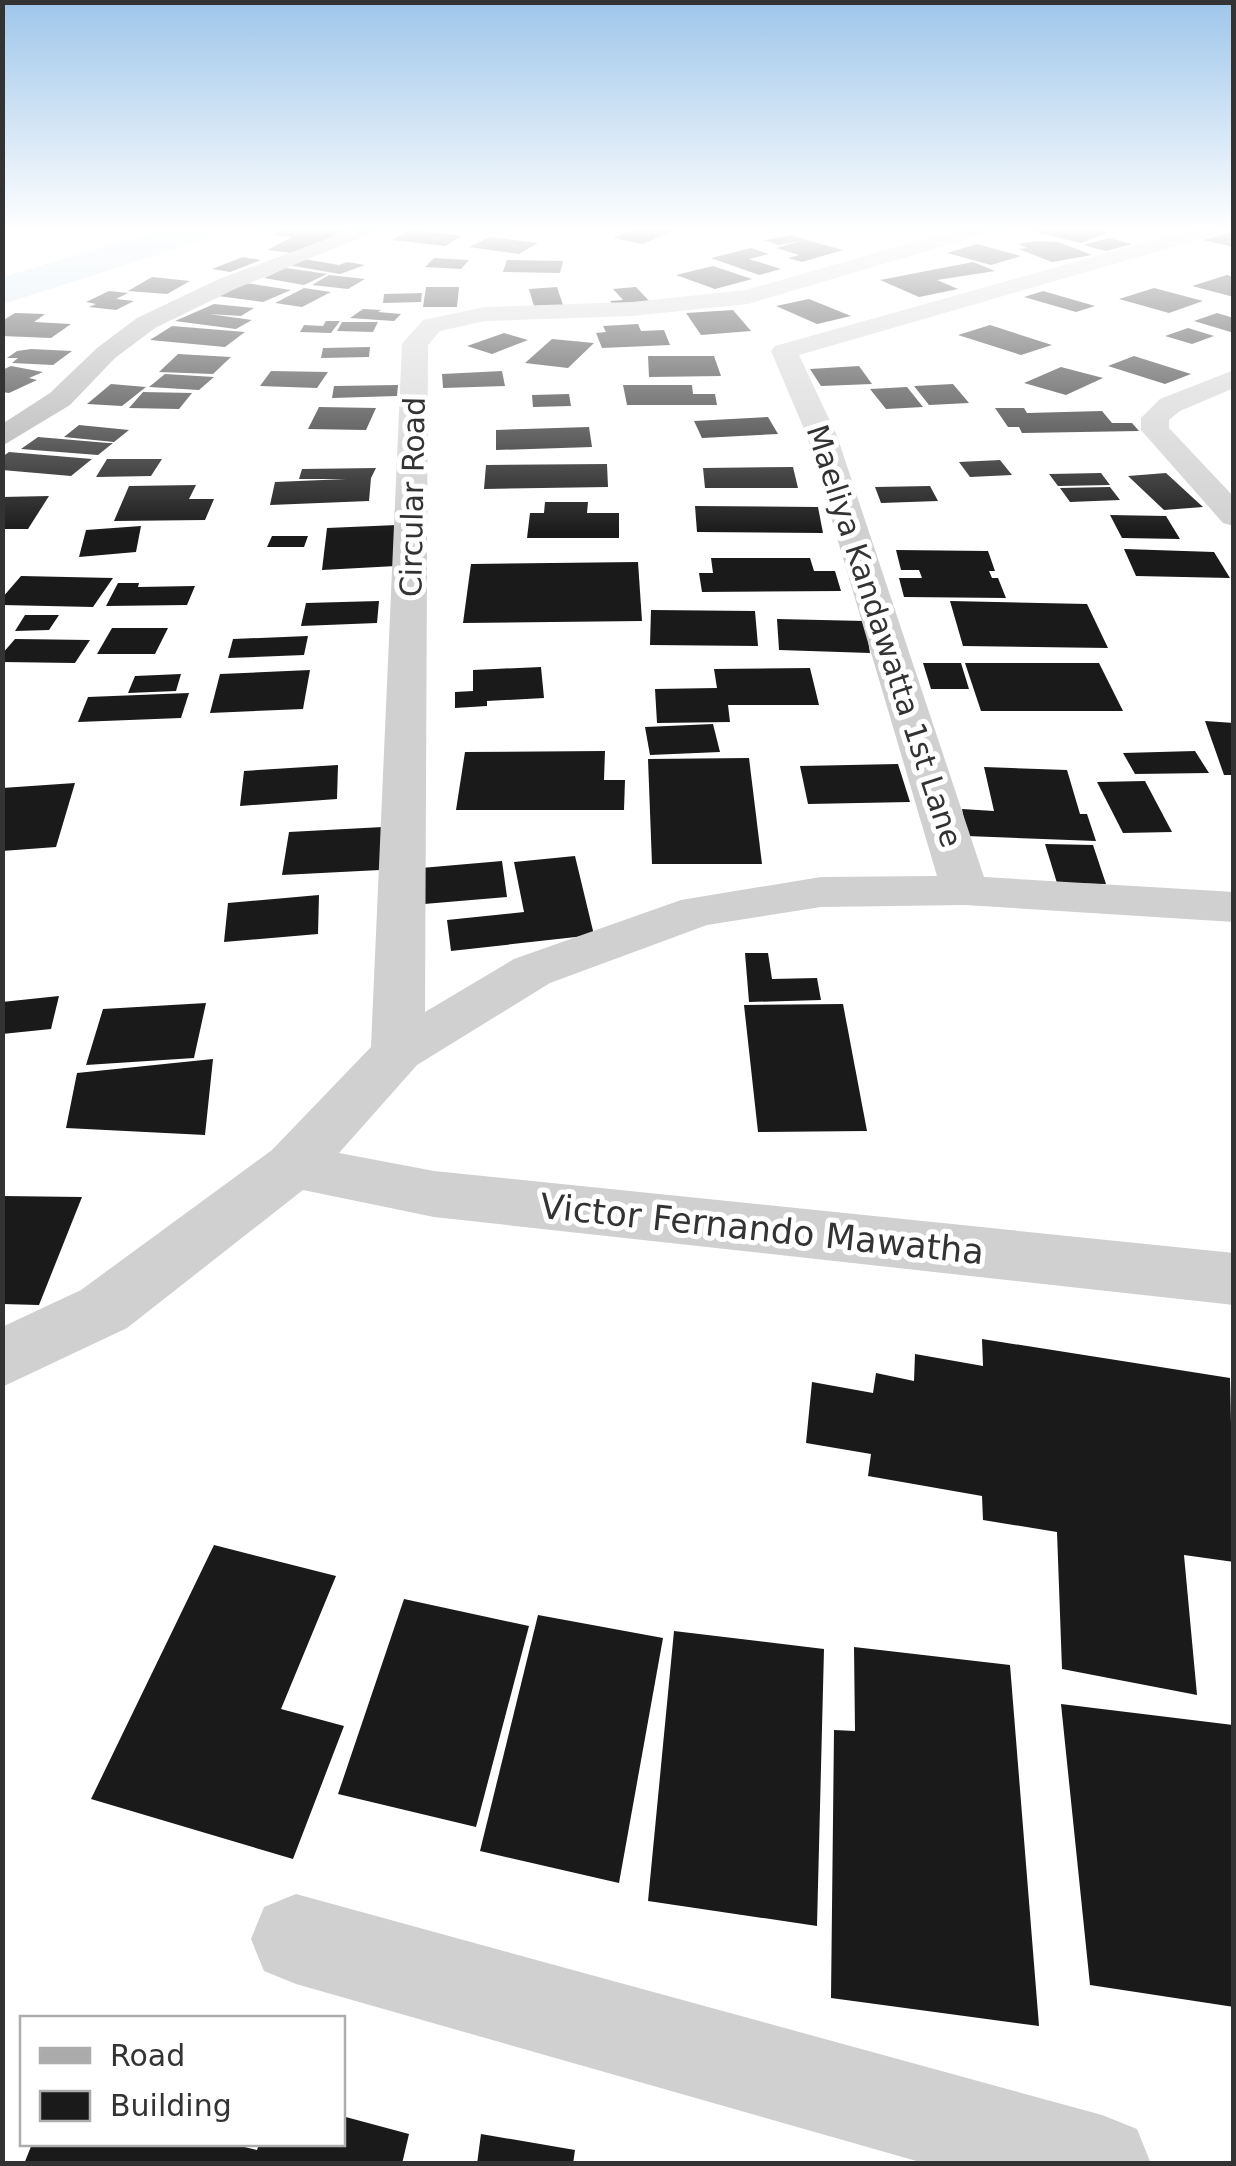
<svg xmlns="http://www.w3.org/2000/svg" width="1236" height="2166" font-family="'DejaVu Sans',sans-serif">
  <rect width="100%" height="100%" fill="#fff"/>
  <polygon fill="#cfe2ee" points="160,230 235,230 3,304 3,277"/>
  <g fill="#1a1a1a">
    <polygon points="284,230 344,230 301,254 267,250 292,237 272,235"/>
    <polygon points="409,230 462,236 445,246 392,240"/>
    <polygon points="633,230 674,230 643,244 613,238"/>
    <polygon points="1042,230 1096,230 1109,232 1081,243 1034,232"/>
    <polygon points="1234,231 1234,247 1203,240"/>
    <polygon points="792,235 806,240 843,250 802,262 788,258 799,255 776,248 801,241 778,245 764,240"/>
    <polygon points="490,237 538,243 519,254 469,247"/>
    <polygon points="1109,238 1132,244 1106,251 1083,245"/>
    <polygon points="1037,241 1058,242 1092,255 1052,262 1019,249 1027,248 1018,244"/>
    <polygon points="977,244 1021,256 991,265 947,253"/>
    <polygon points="751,248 769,254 749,259 781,269 759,275 711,258"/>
    <polygon points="243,257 261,260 230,272 212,269"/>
    <polygon points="434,258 469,260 461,269 425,267"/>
    <polygon points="304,259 339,265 347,262 365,265 340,274 288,265"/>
    <polygon points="507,260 563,261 560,273 503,272"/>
    <polygon points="973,262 995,271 937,280 958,289 919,297 880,280"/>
    <polygon points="713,266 752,279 715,289 676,275"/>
    <polygon points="286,268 327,274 304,285 264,278"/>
    <polygon points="329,275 365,279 348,289 312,285"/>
    <polygon points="1227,275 1234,277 1234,297 1192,286"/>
    <polygon points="152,277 190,281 167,294 128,291"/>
    <polygon points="246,283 291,290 263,302 218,296"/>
    <polygon points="426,287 459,287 457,307 423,307"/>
    <polygon points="557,287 563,305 534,306 529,289"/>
    <polygon points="636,287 653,305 617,308 610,301 623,300 613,289"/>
    <polygon points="304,288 331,292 302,307 275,303"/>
    <polygon points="1154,288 1203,301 1169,313 1119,299"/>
    <polygon points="109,291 128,293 116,299 134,301 116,310 89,307 96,304 86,302"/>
    <polygon points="1043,291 1095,306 1076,312 1024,297"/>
    <polygon points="422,293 421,302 383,303 384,294"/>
    <polygon points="809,299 851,316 817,324 776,306"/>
    <polygon points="214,304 254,308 241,316 209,314 252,320 236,329 175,321"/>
    <polygon points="363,309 381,310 378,312 401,314 394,321 350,318"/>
    <polygon points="733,310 751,331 701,335 686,313"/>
    <polygon points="15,313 45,314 34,322 71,324 51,338 2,336 2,321"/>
    <polygon points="1217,313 1234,318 1234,333 1194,321"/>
    <polygon points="326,321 340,321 331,333 300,332 304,325 323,326"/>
    <polygon points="342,322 378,322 373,332 337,331"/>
    <polygon points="638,324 641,331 664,330 670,345 602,348 596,333 606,332 603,326"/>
    <polygon points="990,325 1052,345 1021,355 958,335"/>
    <polygon points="172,326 245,332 225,347 150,340"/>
    <polygon points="1188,328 1214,336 1192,344 1165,336"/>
    <polygon points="504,333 528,340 492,354 467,346"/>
    <polygon points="552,339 594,343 568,368 525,363"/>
    <polygon points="370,347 369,357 321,358 323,348"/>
    <polygon points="31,349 72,351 53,365 12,363 18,358 7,358 17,351"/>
    <polygon points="178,354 231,357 213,374 159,372"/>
    <polygon points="648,356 714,356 721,376 649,377"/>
    <polygon points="1134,356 1191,374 1165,384 1108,366"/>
    <polygon points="11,366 43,372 29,378 37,380 9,393 2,392 2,370"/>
    <polygon points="859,366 872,384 821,386 810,369"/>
    <polygon points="1061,367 1103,378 1066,395 1024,383"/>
    <polygon points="271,371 328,372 317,388 260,386"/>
    <polygon points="502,371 505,386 443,388 442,374"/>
    <polygon points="165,374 214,377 199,390 149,387"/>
    <polygon points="111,384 146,387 122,406 87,404"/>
    <polygon points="953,384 969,403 929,405 914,386"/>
    <polygon points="398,385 397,396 332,398 334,386"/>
    <polygon points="623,385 692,385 693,394 715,394 717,405 627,405"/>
    <polygon points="907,387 923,407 886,409 870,389"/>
    <polygon points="143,392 192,393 179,409 129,408"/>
    <polygon points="569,394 571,406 533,407 532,395"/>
    <polygon points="319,407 376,408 366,430 308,429"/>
    <polygon points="995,408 1024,408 1027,413 1102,411 1112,423 1132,423 1139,431 1022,433 1019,427 1008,427"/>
    <polygon points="768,417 778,434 702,438 694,421"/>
    <polygon points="79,425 129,430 114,442 64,437"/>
    <polygon points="589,427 592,447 496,450 496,430"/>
    <polygon points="38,437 108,443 113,443 98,455 21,449"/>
    <polygon points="9,452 92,459 71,476 2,470 2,457"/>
    <polygon points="107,459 162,459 151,476 96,477"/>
    <polygon points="1000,460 1012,475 970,477 959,462"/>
    <polygon points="607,464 608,487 484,489 486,465"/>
    <polygon points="793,467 798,488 705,488 703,468"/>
    <polygon points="376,468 371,478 369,501 270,505 275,482 346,479 299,479 302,469"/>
    <polygon points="1101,473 1110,485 1058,486 1049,474"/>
    <polygon points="1166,473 1203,507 1164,510 1128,476"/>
    <polygon points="196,485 189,499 214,499 205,520 114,521 129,486"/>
    <polygon points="930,486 938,501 881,503 875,487"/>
    <polygon points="1110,487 1120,500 1070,502 1060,488"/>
    <polygon points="49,496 28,529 2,529 2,497"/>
    <polygon points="545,502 588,502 587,513 619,513 619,538 527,538 530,513 544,513"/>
    <polygon points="695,506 818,507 823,533 697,532"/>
    <polygon points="1110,515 1166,516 1180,539 1122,538"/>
    <polygon points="397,525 396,566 322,570 327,528"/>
    <polygon points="141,526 136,552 79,557 86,530"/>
    <polygon points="272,536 308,536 304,547 267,547"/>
    <polygon points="1124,549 1214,552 1230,578 1136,576"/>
    <polygon points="896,550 988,551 995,571 989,571 992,578 998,578 1006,598 904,597 899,578 922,578 919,570 901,570"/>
    <polygon points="711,558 810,558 814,571 835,571 841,591 702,592 699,573 713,573"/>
    <polygon points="638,562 642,621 463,623 471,564"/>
    <polygon points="21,576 113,578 93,607 2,605 2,598"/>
    <polygon points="118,583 139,583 138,587 195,586 187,605 106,606"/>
    <polygon points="379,601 377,623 301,626 306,603"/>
    <polygon points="950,601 1087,604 1108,648 963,646"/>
    <polygon points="651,610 755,611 758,646 650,645"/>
    <polygon points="25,615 59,615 49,630 15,631"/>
    <polygon points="777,619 865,621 870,653 779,650"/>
    <polygon points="112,628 168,628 155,654 97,654"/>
    <polygon points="308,636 304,655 228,658 233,639"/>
    <polygon points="15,639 90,640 75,663 2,662 2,654"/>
    <polygon points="923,663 961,663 969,689 931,689"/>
    <polygon points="965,663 1099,663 1123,711 981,711"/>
    <polygon points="541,667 544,698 487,701 487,706 455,708 455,692 473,691 473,670"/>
    <polygon points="810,668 819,705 728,705 730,722 657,723 655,689 717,688 714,669"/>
    <polygon points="310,670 303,709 210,713 220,674"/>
    <polygon points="181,674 176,691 128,693 135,676"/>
    <polygon points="189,693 181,718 78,722 88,697"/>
    <polygon points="1205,721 1234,723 1234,775 1224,775"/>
    <polygon points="713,724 720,752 650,755 645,727"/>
    <polygon points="605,751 604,780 625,780 624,810 456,810 465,752"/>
    <polygon points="1195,751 1209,773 1135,774 1123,753"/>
    <polygon points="749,758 762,864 652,864 648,759"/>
    <polygon points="898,764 910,802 808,804 800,766"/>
    <polygon points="338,765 337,799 240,806 244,771"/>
    <polygon points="984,767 1067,770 1080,814 1087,814 1096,841 967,836 962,809 994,811"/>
    <polygon points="1145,781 1172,832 1123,833 1097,782"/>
    <polygon points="75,783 56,847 2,851 2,788"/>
    <polygon points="383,827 380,870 282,875 289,832"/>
    <polygon points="1045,844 1093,845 1106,884 1057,883"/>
    <polygon points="575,856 594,935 451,951 447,920 524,912 514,862"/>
    <polygon points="502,861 507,897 424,904 421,868"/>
    <polygon points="319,895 318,934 224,942 228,903"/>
    <polygon points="745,953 768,953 772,979 817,978 821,1000 749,1002"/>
    <polygon points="59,996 51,1029 2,1034 2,1002"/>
    <polygon points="206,1003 194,1058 86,1065 103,1009"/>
    <polygon points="843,1004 867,1131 758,1132 744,1005"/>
    <polygon points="213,1059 205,1135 66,1128 77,1073"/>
    <polygon points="2,1196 82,1197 39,1305 2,1304"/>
    <polygon points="982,1339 1230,1378 1234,1562 1184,1555 1197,1695 1062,1669 1057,1532 983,1520 982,1496 868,1476 871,1454 806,1443 812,1382 873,1393 876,1373 914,1381 915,1354 983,1366"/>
    <polygon points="214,1545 336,1576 281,1709 344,1726 293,1859 91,1799"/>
    <polygon points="404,1599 529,1626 476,1827 338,1794"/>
    <polygon points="538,1615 663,1638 619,1883 480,1851"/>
    <polygon points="674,1631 824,1649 817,1926 648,1901"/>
    <polygon points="854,1647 1010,1665 1039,2026 831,1998 834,1730 855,1731"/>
    <polygon points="1061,1704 1233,1725 1234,2007 1090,1985"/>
    <polygon points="342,2116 409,2134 402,2164 24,2164 32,2144 232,2144 257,2150 259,2144 342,2144"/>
    <polygon points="481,2134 575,2150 573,2164 477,2164"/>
  </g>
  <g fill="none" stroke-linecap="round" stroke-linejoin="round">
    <g fill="#d0d0d0" fill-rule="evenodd">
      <polygon points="956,230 987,230 984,234 748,304 632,316 485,321 440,331 428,345 425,1012 514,959 681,900 821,877 937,876 807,436 771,351 775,346 1189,230 1221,230 1218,234 799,355 837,436 984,877 1234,892 1234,922 965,905 821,907 707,925 550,983 417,1065 339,1153 434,1171 1234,1253 1234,1305 434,1217 303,1190 127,1328 2,1387 2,1327 81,1290 272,1150 371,1047 402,344 423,320 432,318 485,307 632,302 746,290"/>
      <polygon points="1234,370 1234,388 1180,411 1169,420 1169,428 1234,497 1234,526 1223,523 1141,430 1141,418 1160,399"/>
      <polygon points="296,1894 1102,2115 1137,2129 1151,2164 927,2164 296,1984 264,1971 251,1939 264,1907"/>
    </g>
    <polygon fill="#ababab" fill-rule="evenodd" points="351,230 379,230 235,289 155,328 115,358 70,405 2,446 2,424 50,393 97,348 137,318 219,279"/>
  </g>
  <linearGradient id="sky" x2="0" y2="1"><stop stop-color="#9ec6ea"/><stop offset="0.43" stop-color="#fff"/><stop offset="1" stop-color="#fff" stop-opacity="0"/></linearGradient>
  <rect width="1236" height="533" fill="url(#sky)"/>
  <g text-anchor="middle" stroke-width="10" stroke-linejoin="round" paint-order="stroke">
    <g font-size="30" fill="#333" stroke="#fff">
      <text transform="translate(413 497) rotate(-89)" y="10">Circular Road</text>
      <text transform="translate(884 636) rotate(72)" y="10">Maeliya Kandawatta 1st Lane</text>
    </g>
    <g font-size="35" fill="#333" stroke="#fff">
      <text transform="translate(762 1229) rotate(6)" y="12">Victor Fernando Mawatha</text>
    </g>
  </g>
  <rect width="1236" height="2166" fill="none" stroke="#333333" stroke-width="10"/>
  <rect x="20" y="2016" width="325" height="130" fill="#ffffff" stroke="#adadad" stroke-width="2.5"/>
  <rect x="40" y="2048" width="50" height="15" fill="#ababab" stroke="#adadad" stroke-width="2.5"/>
  <text x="110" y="2066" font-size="30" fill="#333333">Road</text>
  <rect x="40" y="2091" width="50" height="30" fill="#1a1a1a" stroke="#adadad" stroke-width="2.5"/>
  <text x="110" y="2116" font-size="30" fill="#333333">Building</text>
</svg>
